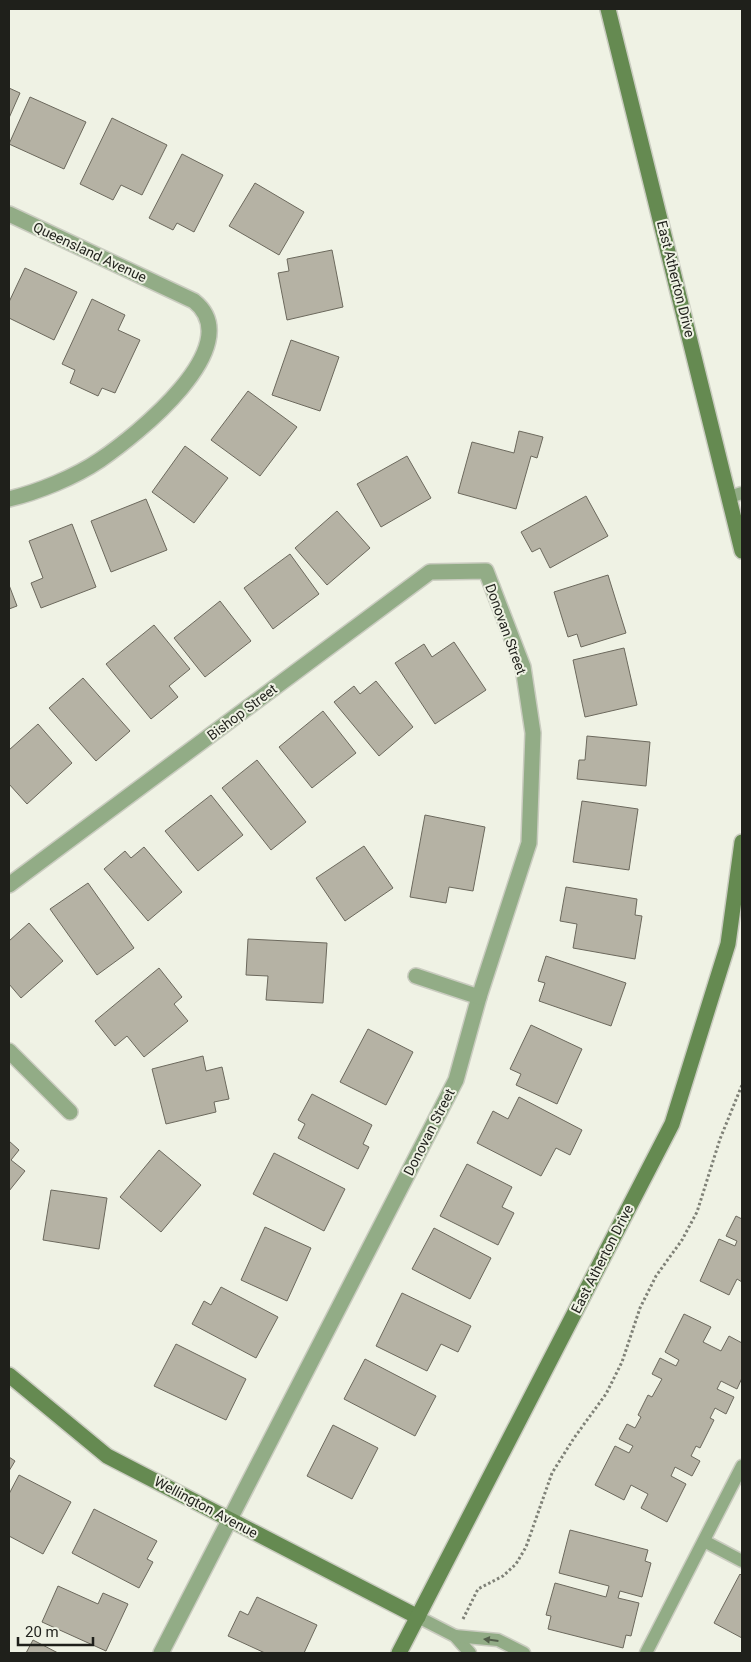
<svg xmlns="http://www.w3.org/2000/svg" width="751" height="1662" font-family="Roboto,sans-serif">
  <rect width="100%" height="100%" fill="#eff2e4"/>
  <g fill="#b5b2a4" stroke="#6c695d">
    <polygon points="9,88 20,93 9,118"/>
    <polygon points="30,97 86,122 64,169 9,144"/>
    <polygon points="112,118 167,145 142,195 121,185 113,200 80,184"/>
    <polygon points="182,154 223,175 194,232 177,223 173,230 149,218"/>
    <polygon points="255,183 304,212 279,255 229,226"/>
    <polygon points="332,250 343,307 287,320 278,273 289,271 287,259"/>
    <polygon points="25,268 77,292 54,340 9,318 9,302"/>
    <polygon points="92,299 125,315 118,330 140,340 115,393 102,388 98,396 70,383 75,370 62,364"/>
    <polygon points="291,340 339,357 320,411 272,395"/>
    <polygon points="248,391 297,427 260,476 211,440"/>
    <polygon points="519,431 543,437 537,458 531,456 516,509 458,493 472,442 514,453"/>
    <polygon points="185,446 228,478 194,523 152,492"/>
    <polygon points="407,456 431,498 381,527 357,484"/>
    <polygon points="586,496 608,536 550,568 540,548 532,552 521,532"/>
    <polygon points="146,499 167,550 111,572 91,521"/>
    <polygon points="337,511 370,548 327,585 295,548"/>
    <polygon points="72,524 96,587 41,608 31,583 43,578 29,541"/>
    <polygon points="290,554 319,594 273,629 244,588"/>
    <polygon points="608,575 626,633 581,647 577,634 568,637 554,592"/>
    <polygon points="9,585 17,606 9,609"/>
    <polygon points="220,601 251,641 205,677 174,638"/>
    <polygon points="154,625 190,669 169,686 178,697 151,719 106,664"/>
    <polygon points="454,642 486,690 435,724 395,663 424,644 432,657"/>
    <polygon points="624,648 637,705 585,717 573,660"/>
    <polygon points="83,678 130,731 96,761 49,708"/>
    <polygon points="376,681 413,727 379,756 334,702 354,686 360,694"/>
    <polygon points="323,711 356,753 312,788 279,747"/>
    <polygon points="38,724 72,763 27,804 9,784 9,750"/>
    <polygon points="587,736 650,742 646,786 577,779 579,760 585,760"/>
    <polygon points="257,760 306,822 271,850 222,788"/>
    <polygon points="211,795 243,835 198,871 165,831"/>
    <polygon points="582,801 638,809 629,870 573,862"/>
    <polygon points="425,815 485,827 473,891 449,887 446,903 410,897"/>
    <polygon points="364,846 393,888 345,921 316,878"/>
    <polygon points="144,847 182,892 148,921 104,869 125,851 131,858"/>
    <polygon points="88,883 134,948 97,975 50,909"/>
    <polygon points="566,887 637,899 635,915 642,916 635,959 573,948 577,924 560,921"/>
    <polygon points="29,923 63,961 21,998 9,984 9,941"/>
    <polygon points="248,939 327,943 323,1003 266,1000 268,976 246,975"/>
    <polygon points="546,956 626,983 611,1026 539,1001 545,983 538,981"/>
    <polygon points="159,968 182,997 174,1004 188,1021 144,1057 127,1036 115,1046 95,1021"/>
    <polygon points="531,1025 582,1049 557,1104 516,1085 521,1074 510,1069"/>
    <polygon points="368,1029 413,1052 386,1105 340,1082"/>
    <polygon points="203,1056 206,1071 222,1067 229,1099 214,1102 216,1112 166,1124 152,1069"/>
    <polygon points="312,1094 372,1125 363,1144 369,1147 358,1169 298,1138 305,1124 298,1120"/>
    <polygon points="519,1097 582,1130 570,1155 556,1148 541,1176 477,1143 493,1111 508,1119"/>
    <polygon points="9,1141 19,1150 11,1160 25,1171 9,1191"/>
    <polygon points="159,1150 201,1185 161,1232 120,1197"/>
    <polygon points="274,1153 345,1189 324,1231 253,1194"/>
    <polygon points="467,1164 512,1187 502,1207 514,1213 498,1245 440,1216"/>
    <polygon points="51,1190 107,1198 99,1249 43,1240"/>
    <polygon points="736,1216 742,1219 742,1282 737,1279 729,1295 700,1281 719,1239 735,1246 737,1241 726,1236"/>
    <polygon points="265,1227 311,1248 287,1301 241,1280"/>
    <polygon points="434,1228 491,1258 470,1299 412,1269"/>
    <polygon points="221,1287 278,1317 256,1358 192,1324 204,1301 211,1305"/>
    <polygon points="402,1293 471,1326 458,1352 441,1344 427,1371 376,1346"/>
    <polygon points="684,1314 711,1327 703,1342 721,1351 729,1336 742,1343 742,1378 737,1389 721,1381 717,1389 734,1397 726,1414 715,1408 710,1418 714,1420 700,1448 696,1446 691,1456 700,1461 692,1476 675,1467 671,1476 686,1484 667,1522 641,1508 648,1494 631,1485 624,1500 595,1485 615,1446 629,1453 633,1446 619,1439 627,1424 635,1428 641,1417 638,1415 648,1395 652,1397 662,1379 652,1374 660,1358 676,1366 679,1360 665,1352"/>
    <polygon points="176,1344 246,1379 226,1420 154,1386"/>
    <polygon points="365,1359 436,1396 415,1436 344,1399"/>
    <polygon points="333,1425 378,1448 352,1499 307,1476"/>
    <polygon points="9,1457 15,1461 9,1471"/>
    <polygon points="19,1475 71,1502 43,1554 9,1536 9,1494"/>
    <polygon points="94,1509 157,1541 147,1559 153,1562 139,1588 72,1553"/>
    <polygon points="570,1530 648,1550 645,1561 651,1563 642,1597 620,1591 618,1598 639,1603 631,1636 626,1635 623,1648 548,1629 551,1616 546,1615 555,1583 606,1597 609,1586 559,1573"/>
    <polygon points="740,1574 742,1576 742,1638 714,1623"/>
    <polygon points="58,1586 98,1604 103,1593 128,1604 106,1651 42,1622"/>
    <polygon points="257,1597 317,1625 304,1653 265,1653 228,1636 240,1611 248,1615"/>
    <polygon points="33,1640 58,1653 26,1653"/>
  </g>
  <g fill="none" stroke-linecap="round" stroke-linejoin="round">
    <g stroke="#caccc0" stroke-width="15">
      <g id="lane">
        <polyline points="729,497 742,493"/>
        <polyline points="704,1541 742,1561"/>
        <polyline points="418,1617 455,1636 470,1653"/>
        <polyline points="455,1636 498,1640 524,1653"/>
        <polyline points="646,1653 742,1466"/>
      </g>
    </g>
    <g stroke="#caccc0" stroke-width="18">
      <g id="street">
        <path d="M9 214 194 301C250 346 135 436 100 460 75 477 38 492 9 499"/>
        <polyline points="9,885 430,572 486,571 523,667 533,733 529,843 479,997 456,1080 161,1653"/>
        <polyline points="416,976 479,997"/>
        <polyline points="9,1051 70,1112"/>
      </g>
    </g>
    <g stroke="#caccc0" stroke-width="18">
      <g id="secondary">
        <polyline points="608,9 742,551"/>
        <polyline points="9,1375 107,1456 418,1617"/>
        <polyline points="399,1653 672,1124 728,944 742,842"/>
      </g>
    </g>
    <polyline stroke="#7f8177" stroke-width="3" stroke-dasharray="2.5 2.5" stroke-linecap="butt" points="463,1619 478,1589 503,1576 516,1564 526,1547 552,1473 574,1438 606,1394 622,1362 640,1308 656,1276 682,1240 697,1212 720,1139 742,1085"/>
    <use href="#lane" stroke="#92ac86" stroke-width="12"/>
    <use href="#street" stroke="#92ac86" stroke-width="15"/>
    <use href="#secondary" stroke="#658a51" stroke-width="15"/>
  </g>
  <defs><path id="oneway-solid" d="M-6-.8H1V-3.2L6.5 0L1 3.2V.8H-6Z" transform="scale(1.25)"/></defs>
  <use fill="#535f4b" href="#oneway-solid" transform="translate(491 1640) rotate(-173)"/>
  <g text-anchor="middle" stroke-width="4" stroke-linejoin="round" paint-order="stroke">
    <g font-size="14" fill="#1f201b" stroke="#eff2e4">
      <text transform="translate(90 252) rotate(25)" y="5">Queensland Avenue</text>
      <text transform="translate(676 279) rotate(76)" y="5">East Atherton Drive</text>
      <text transform="translate(506 629) rotate(70)" y="5">Donovan Street</text>
      <text transform="translate(242 712) rotate(-37)" y="5">Bishop Street</text>
      <text transform="translate(429 1132) rotate(-63)" y="5">Donovan Street</text>
      <text transform="translate(602 1259) rotate(-63)" y="5">East Atherton Drive</text>
      <text transform="translate(206 1507) rotate(28)" y="5">Wellington Avenue</text>
    </g>
  </g>
  <rect width="751" height="1662" fill="none" stroke="#1f201b" stroke-width="20"/>
  <path d="M18 1637v8h75v-8" fill="none" stroke="#1f201b" stroke-width="2.5"/>
  <text x="25" y="1637" font-size="15" fill="#1f201b" stroke="#eff2e4" stroke-width="4" paint-order="stroke">20 m</text>
</svg>
